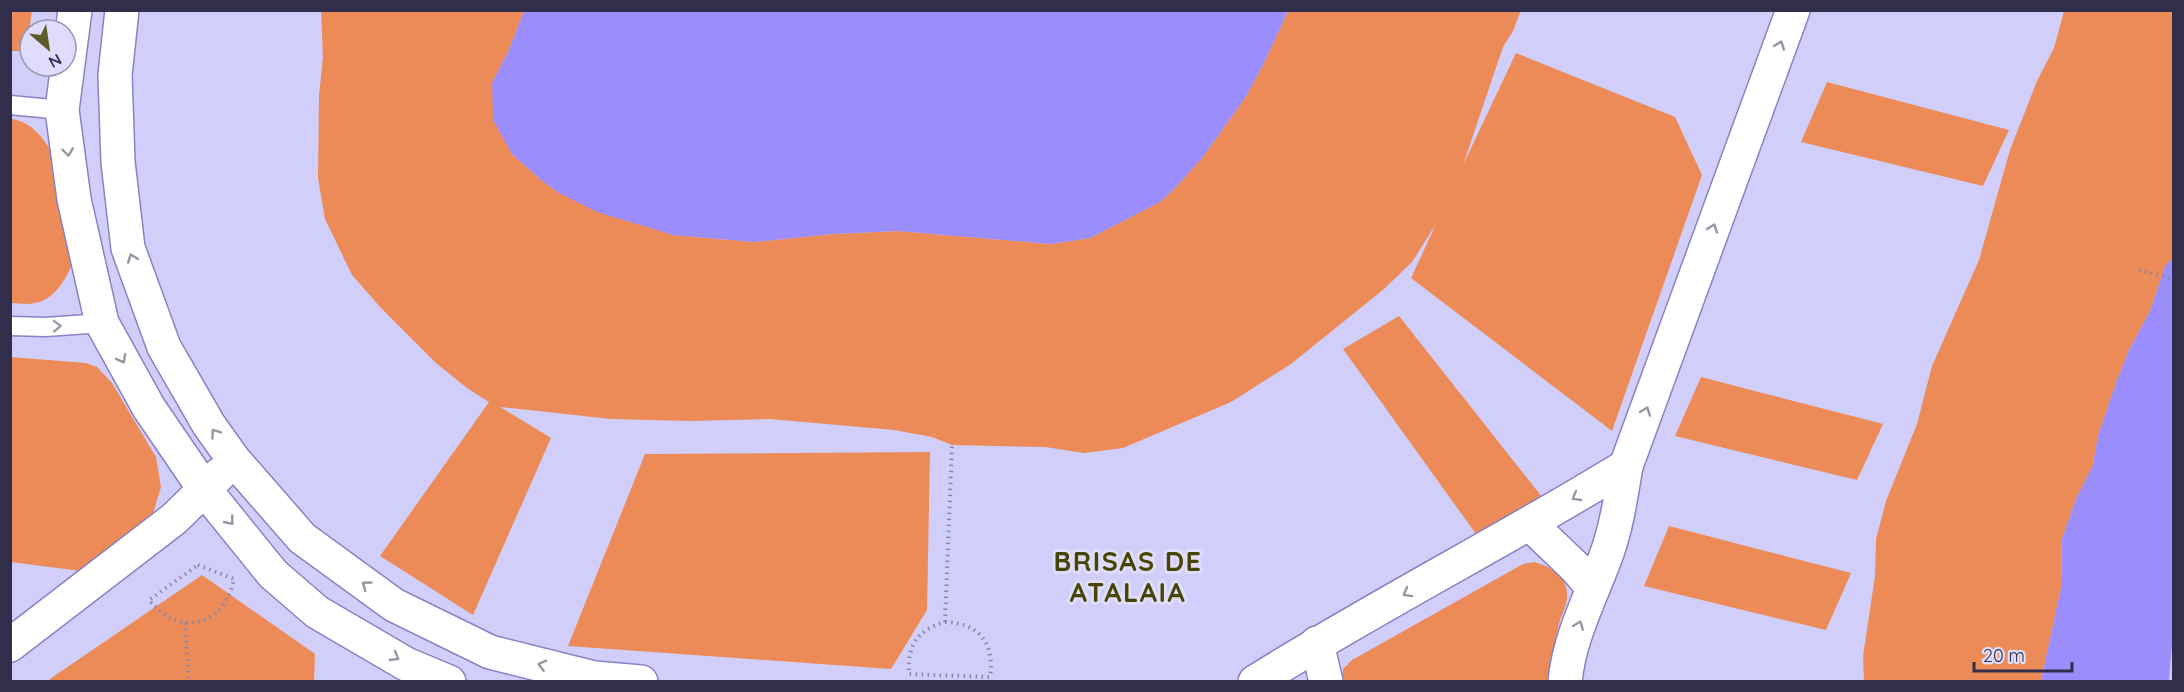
<svg xmlns="http://www.w3.org/2000/svg" width="2184" height="692" font-family="Quicksand,sans-serif">
  <rect width="100%" height="100%" fill="#d1cefa"/>
  <g fill="#ec8b58">
    <polygon points="11,10 32,11 26,51 11,51"/>
    <polygon points="1521,10 1513,31 1503,47 1463,165 1516,53 1675,117 1702,175 1612,431 1411,278 1436,224 1412,262 1384,289 1291,364 1231,402 1123,448 1084,453 1045,447 952,445 932,437 894,430 770,419 690,421 611,419 500,407 551,438 473,615 380,556 489,402 467,388 436,363 381,308 352,275 325,219 318,178 319,95 323,58 321,11 524,11 509,50 492,83 512,154 541,180 559,193 673,235 754,242 832,234 898,231 1051,244 1090,238 1160,202 1175,188 1202,158 1245,98 1263,65 1288,11"/>
    <polygon points="2064,11 2173,11 2173,257 2165,267 2150,311 2129,350 2116,383 2098,436 2093,465 2076,499 2062,539 2061,588 2041,681 1864,682 1863,656 1875,576 1876,539 1886,501 1917,424 1932,366 1979,260 2010,150 2037,81 2054,48"/>
    <polygon points="1827,82 2009,130 1983,186 1801,142"/>
    <path d="M11 119C30 121 42 136 51 151L71 267C64 282 53 300 35 303 27 305 18 303 11 303Z"/>
    <polygon points="1399,316 1546,502 1476,534 1343,349"/>
    <polygon points="10,357 86,363 97,367 112,383 156,457 161,487 152,517 86,574 73,570 11,562"/>
    <polygon points="1701,377 1883,424 1857,480 1675,436"/>
    <polygon points="930,452 927,610 891,669 568,646 645,454"/>
    <polygon points="1669,526 1851,573 1826,630 1644,586"/>
    <path d="M1534 562C1550 566 1569 577 1567 597 1567 606 1561 615 1559 624 1554 643 1552 662 1552 681L1342 682 1343 669 1352 660 1523 564Z"/>
    <polygon points="202,575 315,654 314,681 47,681"/>
  </g>
  <g fill="#9b8dfc">
    <polygon points="524,11 524,10 1288,11 1263,65 1245,98 1202,158 1175,188 1160,202 1090,238 1051,244 898,231 832,234 754,242 673,235 597,212 559,193 541,180 512,154 493,120 492,83 509,50"/>
    <polygon points="2173,257 2174,621 2169,681 2041,681 2061,588 2062,539 2076,499 2093,465 2098,436 2116,383 2129,350 2150,311 2165,267"/>
  </g>
  <g fill="none" stroke-linecap="round" stroke-linejoin="round">
    <g stroke="#8882c6" stroke-width="21">
      <g id="service">
        <polyline points="10,105 62,110"/>
        <polyline points="10,326 46,327 102,323"/>
      </g>
    </g>
    <g stroke="#8882c6" stroke-width="36">
      <g id="minor">
        <polyline points="75,10 62,110 74,199 102,323 149,408 205,490 273,574 317,612 406,664 449,682"/>
        <polyline points="122,10 115,75 118,162 128,248 164,347 209,425 234,460 302,538 394,605 490,652 594,678 641,682"/>
        <polyline points="1530,524 1576,568 1593,588"/>
        <polyline points="1317,643 1326,682"/>
        <polyline points="10,645 174,519 220,474"/>
        <path d="M1255 682C1376 606 1504 541 1626 466"/>
        <path d="M1565 682C1569 637 1592 595 1607 553 1617 525 1621 495 1626 466L1793 10"/>
      </g>
    </g>
    <g stroke="#8986ab" stroke-width="4" stroke-dasharray="1.5 4.5" stroke-linecap="butt">
      <polyline points="2139,270 2174,279"/>
      <path d="M198 565 234 579C224 626 180 638 149 600Z"/>
      <path d="M945 622C979 623 995 643 990 677L909 674C907 646 917 630 945 622Z"/>
      <polyline points="945,622 952,445"/>
      <polyline points="185,623 189,682"/>
    </g>
    <use href="#service" stroke="#fff" stroke-width="18"/>
    <use href="#minor" stroke="#fff" stroke-width="33"/>
  </g>
  <defs><path id="oneway-chevron" d="M-2-3.5L2.5 0L-2 3.5" fill="none" stroke-width="1.6" stroke-linecap="round" stroke-linejoin="round" transform="scale(1.5)"/></defs>
  <g stroke="#9896a5">
    <use href="#oneway-chevron" transform="translate(1780 45) rotate(-70)"/>
    <use href="#oneway-chevron" transform="translate(68 152) rotate(83)"/>
    <use href="#oneway-chevron" transform="translate(1713 228) rotate(-70)"/>
    <use href="#oneway-chevron" transform="translate(132 258) rotate(-110)"/>
    <use href="#oneway-chevron" transform="translate(57 326) rotate(-2)"/>
    <use href="#oneway-chevron" transform="translate(122 359) rotate(62)"/>
    <use href="#oneway-chevron" transform="translate(1646 411) rotate(-70)"/>
    <use href="#oneway-chevron" transform="translate(215 433) rotate(-125)"/>
    <use href="#oneway-chevron" transform="translate(1576 497) rotate(150)"/>
    <use href="#oneway-chevron" transform="translate(230 521) rotate(51)"/>
    <use href="#oneway-chevron" transform="translate(366 585) rotate(-144)"/>
    <use href="#oneway-chevron" transform="translate(1407 593) rotate(151)"/>
    <use href="#oneway-chevron" transform="translate(1579 625) rotate(-69)"/>
    <use href="#oneway-chevron" transform="translate(395 657) rotate(30)"/>
    <use href="#oneway-chevron" transform="translate(542 665) rotate(-166)"/>
  </g>
  <g text-anchor="middle" stroke-width="6" stroke-linejoin="round" paint-order="stroke">
    <g font-size="27" font-weight="bold" letter-spacing="1.5" fill="#474503" stroke="#dfddfb">
      <text x="1128" y="571">BRISAS DE<tspan x="1128" dy="31">ATALAIA</tspan></text>
    </g>
  </g>
  <rect width="2184" height="692" fill="none" stroke="#312e4b" stroke-width="24"/>
  <g transform="translate(48 48) rotate(151)"><circle r="28" fill="#dfddfb" stroke="#9997b5" stroke-width="1.5"/>
  <path d="M0-4.5L10 22L0 15L-10 22Z" fill="#5d5c28"/>
  <text y="-9" font-size="16" font-weight="bold" text-anchor="middle" fill="#312e4b">N</text>
  </g>
  <path d="M1974 662v9h98v-9" fill="none" stroke="#312e4b" stroke-width="3"/>
  <text x="1983" y="662" font-size="18" fill="#312e4b" stroke="#dfddfb" stroke-width="4.5" paint-order="stroke">20 m</text>
</svg>
